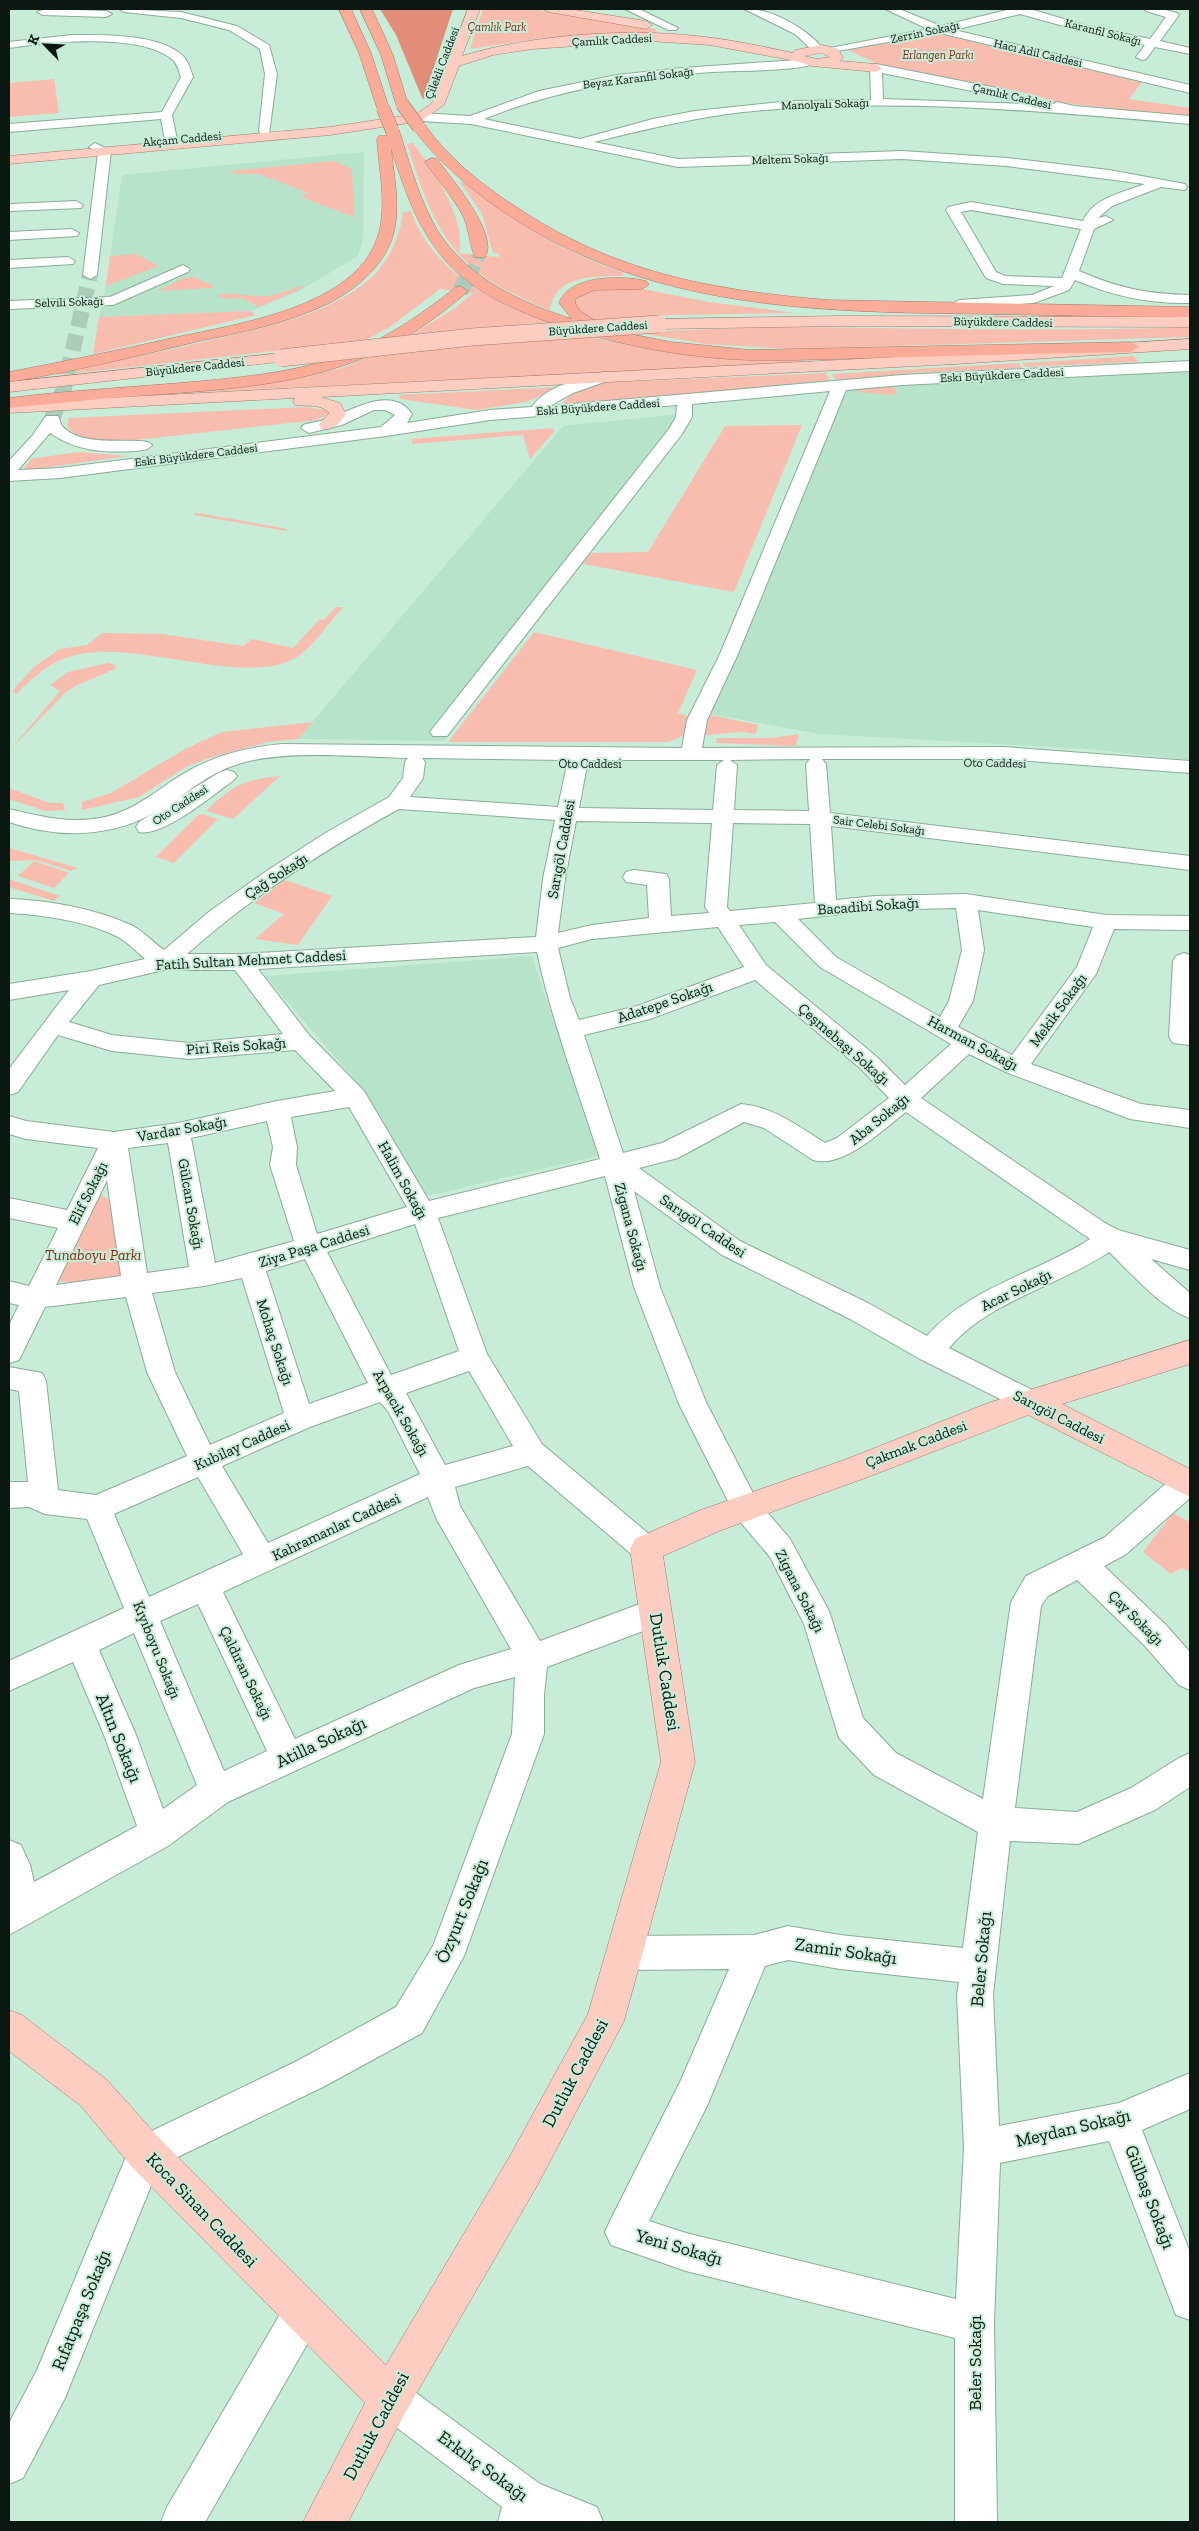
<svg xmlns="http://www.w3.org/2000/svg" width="1199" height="2531" font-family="'Zilla Slab',serif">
  <rect width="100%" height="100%" fill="#c7ecd7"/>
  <g fill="#b7e3ca">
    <polygon points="364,152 363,240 358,256 297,292 250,311 99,317 106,286 122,175"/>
    <polygon points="1190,364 1190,760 1088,749 820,734 710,714 847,387"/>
    <polygon points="680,414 692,415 445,741 298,739 563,426"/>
    <polygon points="532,956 598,1156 422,1197 386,1127 356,1081 265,976"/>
  </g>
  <g fill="#f9bdaf">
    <polygon points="483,9 530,9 657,29 655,33 542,38 470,49"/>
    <polygon points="936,33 1142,82 1129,99 1190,108 1190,117 1055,102 1031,94 880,65 848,50"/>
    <polygon points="54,79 59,113 9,117 9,83"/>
    <path d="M413 143C433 170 467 219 459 253L498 257 500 254 493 253 482 214 460 182H464C516 222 561 252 624 273L622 276C595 276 554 275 550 310 454 272 437 238 407 144Z"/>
    <polygon points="334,161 352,169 354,217 301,197 308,193 259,174 235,174 231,171"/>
    <path d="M411 211C430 269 494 305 549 322L411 335 454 309 473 293 440 289 390 327 364 341 59 375V372C110 362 161 352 212 340 266 327 326 316 370 279 388 263 401 235 403 212Z"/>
    <polygon points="136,254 159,266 106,286 110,256"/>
    <polygon points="193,277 213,285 212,288 157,291 183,278"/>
    <path d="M622 285 709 302 795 313 674 315 588 321 580 317 574 302C586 286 604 287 622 285Z"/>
    <path d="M302 286 305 287 259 307 242 298 227 299 216 296C234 290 249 298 267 296 279 294 291 289 302 286Z"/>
    <polygon points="250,311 256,315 93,354 99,317"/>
    <path d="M769 327C909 328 1050 332 1190 327V337L794 349 706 344 634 332Z"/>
    <path d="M583 335C655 354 727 359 801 359L803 363 181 393 308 376 342 368 375 354Z"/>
    <polygon points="1134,356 1138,362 1025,367 1023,363"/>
    <polygon points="1019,363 1022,368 914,373 836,380 832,374"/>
    <polygon points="826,373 830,380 575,406 562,403 573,392 594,383"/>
    <polygon points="560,387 526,402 476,410 400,399 399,395"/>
    <polygon points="888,387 894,388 897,392 893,395 857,392 862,389"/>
    <path d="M305 407 327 410 328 414 317 420 126 441C106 442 80 444 67 426L69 418Z"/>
    <polygon points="802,425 734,592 583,564 591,553 648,552 725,426"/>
    <polygon points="553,428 554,432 530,459 523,435 413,444 411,439"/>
    <polygon points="77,452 128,456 22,471 31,459"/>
    <polygon points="195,513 198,513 288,529 286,531 194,515"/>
    <path d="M336 607H343C329 622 316 643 300 655 250 691 135 637 72 656 49 662 33 678 16 694L12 691 35 666 60 649 87 645 102 633 162 634 243 646 252 639 293 648 320 619 324 620Z"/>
    <polygon points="534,632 697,670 678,713 693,718 685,735 668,742 448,742"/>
    <polygon points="108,663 116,665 115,669 75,686 66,692 9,751 60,691 50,685 68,672"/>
    <polygon points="710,715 759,725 755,734 742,732 706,735 703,733"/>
    <polygon points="313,722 298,739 268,742 209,758 186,767 139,797 82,810 82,802 111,793 185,749 222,732"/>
    <polygon points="799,734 796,746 716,743 717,738 771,738"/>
    <path d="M280 776 233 819 206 811C230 787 245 779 280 776Z"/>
    <polygon points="9,788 49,803 63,803 65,810 45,811 9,799"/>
    <polygon points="202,814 218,819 174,863 156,857 198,815"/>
    <polygon points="9,848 78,868 71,871 36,860 9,861"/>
    <polygon points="34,861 69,873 54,888 18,876"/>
    <polygon points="9,879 60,896 54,901 9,887"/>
    <polygon points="285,880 332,896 298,945 255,939 284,914 254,903"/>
    <polygon points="95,1190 110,1201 127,1280 85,1284 48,1280"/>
    <polygon points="1173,1513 1190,1522 1190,1572 1182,1568 1171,1574 1143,1552"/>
  </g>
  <polygon fill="#e18d79" points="380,9 453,9 423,100 396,35"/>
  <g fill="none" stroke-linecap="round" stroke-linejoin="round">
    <polyline stroke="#abccb9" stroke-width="16" stroke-dasharray="16 8" stroke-linecap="butt" points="52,419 64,388 90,275"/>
    <polyline stroke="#abccb9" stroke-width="13" stroke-dasharray="13 6" stroke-linecap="butt" points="470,277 480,254"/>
    <polyline stroke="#abccb9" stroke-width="17" stroke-dasharray="17 9" stroke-linecap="butt" points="460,291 470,275"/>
    <g stroke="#89ac98" stroke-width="2">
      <g id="minor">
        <polygon points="45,9 106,11 112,14 106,17 43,15 37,12"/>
        <polygon points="119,9 181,12 237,26 269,45 277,74 269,134 261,134 259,131 265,74 260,49 229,30 181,18 124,12"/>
        <polygon points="625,9 639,9 678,28 676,30 668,30"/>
        <path d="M744 9C769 7 808 29 823 49L821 51H813L795 34Z"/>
        <polygon points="885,9 899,9 941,26 1011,9 1030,9 1084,25 1150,39 1166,17 1146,11 1145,9 1162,9 1177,13 1179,15 1160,41 1190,48 1190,54 1155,47 1146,59 1142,60 1136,57 1145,45 1078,30 1020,14 954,30 1190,85 1190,93 940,33 826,53 826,49 830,48 928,29"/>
        <path d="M71 35C102 35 159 33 183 56 188 61 191 70 193 77L172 115 177 140 175 143H167L165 140 161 119 9 132V124L162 112 181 77C179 71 177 64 173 60 141 32 48 42 9 48V42Z"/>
        <path d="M811 59 817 62 815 64C784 72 744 70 712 72 633 78 557 89 484 119L580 139 653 119 695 111 790 101 871 100 870 68 876 64 1002 89 1008 93 1002 97 882 73 883 99 1051 105 1057 102 1074 106 1190 116V124C1042 111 891 97 743 112 692 118 643 130 594 142L678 159 902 151 1007 158 1109 170 1185 184 1187 187 1185 190 1161 187 1112 206 1098 218 1106 216 1113 220 1094 229 1079 271C1118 288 1147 294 1190 295V303C1149 304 1113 296 1075 280L1069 290 1034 303 959 308 952 304 959 300 1032 295 1054 286 1003 284 986 278 946 210 948 207 971 202 1083 221C1092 198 1124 192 1145 184L1007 166 902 159 678 167 471 124 421 121 415 117 421 113 470 116 539 91 617 75 682 68ZM971 210 1081 229 1062 278 1005 276 996 272 961 212Z"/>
        <polygon points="95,143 111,151 97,275 90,279 83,275 98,153 89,147"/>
        <polygon points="76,201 83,205 81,208 9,211 9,205 12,204"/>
        <polygon points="72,229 79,233 77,236 9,240 9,232"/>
        <polygon points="68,257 75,261 73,264 9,268 9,260"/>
        <polygon points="183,265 190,269 188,272 113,305 9,309 9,301 110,297"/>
        <path d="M1190 361V371L902 385 846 390 738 654 707 720 702 748 1004 747 1190 761V773L1004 759H822L826 764 830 813 1190 856V870L831 826 836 900 875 896 966 894 1106 915 1190 916V930L1114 929 1096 974 1031 1064 1141 1104 1190 1110V1128L1130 1119 1008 1073 969 1054 921 1098 1105 1223 1118 1230 1190 1250V1270L1151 1259 1190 1293V1318C1162 1309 1131 1273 1109 1252 1059 1286 988 1301 949 1348L1040 1394 1044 1402 1040 1410 1030 1414 920 1359 850 1319 722 1255 634 1191 660 1287 706 1402 756 1499 790 1539 829 1611 863 1718 896 1753 983 1799 1011 1602 1026 1576 1105 1537 1178 1473 1190 1470V1498L1125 1555 1104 1566 1166 1625 1190 1652V1690L1179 1685 1144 1645 1077 1580 1048 1596 1041 1606 1015 1808 1077 1812 1131 1788 1179 1758 1190 1753V1787L1155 1810 1078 1844 1010 1841 993 1995 999 2126 1119 2103 1190 2073V2109L1142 2130 1190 2252V2320L1176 2315 1109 2141 1000 2163 994 2323 997 2522H955V2338L686 2271 611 2245 605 2232 611 2219 681 2080 729 1969 624 1970 612 1965 607 1953 612 1941 624 1936 754 1935 788 1926 840 1935 963 1948 978 1832 874 1775 839 1738 804 1624 770 1557 736 1517 679 1404 634 1287 605 1176 438 1218 487 1354 542 1444 656 1540 661 1549 656 1558 646 1562 636 1558 528 1466 455 1487 460 1506 540 1641 656 1598 667 1602 671 1612 667 1622 547 1667 544 1695V1734L464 1956 422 2033 323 2087 159 2166 65 2398 23 2478 9 2484V2423L37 2370 133 2140 297 2061 396 2007 433 1946 512 1734 515 1677 474 1688 228 1802 168 1846 9 1935V1840L21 1845 30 1865 34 1882 137 1826 104 1735 73 1662 9 1691V1661L124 1608 87 1519 45 1514 29 1507 9 1508V1482H28L19 1391 9 1389V1367L42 1373 46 1381 58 1490 96 1495 187 1456 147 1372 126 1297 45 1307 19 1360 9 1363V1325L19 1305 9 1303V1281L29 1286 58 1228 9 1218V1198L67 1210 98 1148 26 1139 9 1134V1116L26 1121 114 1132 178 1123 277 1101 335 1091 295 1050 189 1059 112 1051 58 1035 18 1092 9 1095V1069L69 990 9 1000V984L91 971 145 959C137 952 127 942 118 937 87 921 43 915 9 913V899C48 900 97 909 133 926 144 932 154 943 164 950L210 911 268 870 327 832 389 797 403 778 405 762 408 758C359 757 290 750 245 762 207 772 191 792 159 810 113 838 59 839 9 822V809C40 816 67 824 100 818 136 812 159 787 190 770 218 754 250 747 282 744L682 748 687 720 720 654 830 391 692 404V417L682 434 447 736H433L430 732 433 728 669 429 676 417 677 405 490 420 386 436 60 478 9 481V461L32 436 46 416H58C60 419 60 423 62 426 84 451 145 434 152 445 148 451 141 450 134 451 104 453 76 451 50 433L18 470 60 468 381 427 395 415 385 410H374L342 425 309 433 301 428 303 425C313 422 324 421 333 417 356 408 393 386 412 414L407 423 490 410 532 407C545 386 582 378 605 372L613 377 610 380 573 393 550 406 902 375ZM422 758 568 760 558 807 410 797 423 778 425 762ZM810 759 806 764 809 811 734 810 737 765 730 760ZM588 760H724L717 765 713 810 579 808ZM399 809 555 820 543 879 536 937 241 954H187C251 897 324 850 399 809ZM576 821 712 823 705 907 709 913 671 916 669 879 666 874 634 870 626 872 623 877 626 882 647 885 649 918 592 925 558 933 565 879ZM733 823 810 824 815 903 730 911 727 907ZM956 908 962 950 949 1001 940 1017 836 957 798 919 875 910ZM978 910 1093 927 1077 967 1012 1055 958 1027 973 1001 984 950ZM775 922 820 967 951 1044 905 1085 877 1057 766 965 739 925ZM718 927 744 967 637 1006 579 1020 570 998 558 948 592 939ZM537 952C552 1022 578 1090 600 1159L429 1201 364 1091 309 1035 258 969ZM164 970H235L283 1034 189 1043 112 1035 69 1022 99 985ZM755 980 861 1069 889 1098 837 1138 825 1143C798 1126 774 1107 741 1104L662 1143 623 1153 584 1035 650 1019ZM349 1107 407 1207 317 1234 296 1165 297 1147 291 1117ZM906 1112 1090 1239C1037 1273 969 1287 927 1336L868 1303 740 1241 639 1168 678 1158 744 1122 764 1128 813 1160C844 1169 883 1129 906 1112ZM267 1121 273 1147 270 1165 294 1241 215 1263 191 1138ZM168 1143 189 1267 147 1273 128 1148ZM107 1180 121 1276 56 1285ZM415 1224 459 1351 391 1375 327 1252ZM305 1259 368 1383 309 1404 266 1271ZM242 1278 284 1413 210 1445 175 1372 152 1293 204 1286ZM469 1371 513 1446 445 1465 406 1393ZM380 1402 388 1411 420 1474 268 1543 222 1466 310 1427ZM198 1477 243 1554 149 1597 114 1514ZM428 1497 436 1518 511 1649 459 1665 295 1739 223 1592ZM198 1604 267 1751 224 1771 160 1621ZM134 1633 197 1785 163 1809 136 1735 99 1650ZM788 1960 840 1969 959 1982 957 1995 964 2148 956 2299 686 2233 649 2221 707 2106 765 1966Z"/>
        <path d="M227 770 234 772 237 776 234 780C214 794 162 838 139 832L136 827 139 822 220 772Z"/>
        <polygon points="1184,953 1190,955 1190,1045 1173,1043 1169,1037 1173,961 1176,956"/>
        <polygon points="303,2294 317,2299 322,2313 317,2327 205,2522 161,2522 167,2507 289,2299"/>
        <polygon points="390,2378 404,2384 540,2484 597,2507 603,2522 498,2522 502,2507 376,2412 370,2398 376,2384"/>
      </g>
    </g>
    <g stroke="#a77869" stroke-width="1">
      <g id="major">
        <path d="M468 9H480L462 56C530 35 625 28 696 36 728 39 761 46 793 53L795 50 822 45 838 49 843 58 840 61 876 64 882 68 876 72 812 66 796 61 710 45 650 41 532 49 493 55 459 66 444 105 421 121 330 135 9 164V156L330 127 417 114 432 103ZM822 53 830 57 817 59 804 56Z"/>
        <polygon points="543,9 569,9 646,21 652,25 646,29 549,12"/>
        <polygon points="840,316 1190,317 1190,327 840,326 659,329 651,324 659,319"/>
        <path d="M1190 339V349L955 364 321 397 340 403 346 414C340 423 333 431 321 429L319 425 329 413C321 403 307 407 295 405L293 401 295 398 9 413V403L955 354Z"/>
        <polygon points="281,353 287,355 289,358 287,361 9,392 9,382"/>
        <polygon points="1190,1340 1190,1364 1062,1404 1190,1469 1190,1497 1028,1415 868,1477 719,1531 663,1556 695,1762 624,2021 538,2184 405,2413 348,2522 303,2522 365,2403 132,2167 81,2106 9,2051 9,2010 22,2015 107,2080 160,2139 386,2365 510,2156 588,2014 661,1762 630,1549 635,1539 698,1511 847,1459 988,1403"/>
      </g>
    </g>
    <g stroke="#a77869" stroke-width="1">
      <g id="highway">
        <polygon points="339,9 351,9 371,53 389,108 388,111 378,111 377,108 359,53"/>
        <polygon points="360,9 372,9 393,55 408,104 407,107 397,107 396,104 381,55"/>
        <path d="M419 123 424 124C448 157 479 183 513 205 614 273 710 290 828 300L1190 307V317C1122 317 1054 315 986 314 816 312 649 310 504 212 469 188 437 161 412 127Z"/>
        <path d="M392 126 399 130C410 165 420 202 439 233 469 279 522 303 572 319L559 303C569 275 621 275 646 281L649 284 646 287 641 289 595 290 576 298 575 303 579 310 598 323 599 328 671 342 750 350 1131 342 1139 347 1131 352C1056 353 980 355 905 357 853 358 801 361 750 360 685 358 618 345 557 325 523 313 487 299 460 275 422 242 406 195 391 148 394 179 403 216 389 246 378 270 356 288 333 301 290 323 242 332 195 342 133 357 71 372 9 382V372C62 362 115 351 168 339 231 325 346 310 375 244 389 212 379 172 377 139L379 136H387L385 130Z"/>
        <path d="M432 158 437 159C450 177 500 235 485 257H475C471 251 469 228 463 216 453 197 438 180 425 162Z"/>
        <path d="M460 286 468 291 465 294C435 319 406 340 370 355 299 387 214 390 137 396 94 399 51 404 9 408V398C73 390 138 387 203 381 255 376 310 370 359 349 394 333 425 312 455 288Z"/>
      </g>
    </g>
    <use href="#minor" fill="#fff" fill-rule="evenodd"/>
    <use href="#major" fill="#fdcdc2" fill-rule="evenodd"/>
    <use href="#highway" fill="#fbac99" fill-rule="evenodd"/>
    <g stroke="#a77869" stroke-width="18" stroke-linecap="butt">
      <polyline id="major-bridge" points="281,358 472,337 659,324"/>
    </g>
    <g stroke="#a77869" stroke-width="14" stroke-linecap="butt">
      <g id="highway-bridge">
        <polyline points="402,104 419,127"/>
        <polyline points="383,108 392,130"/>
      </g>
    </g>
    <use href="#major-bridge" stroke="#fdcdc2" stroke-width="17"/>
    <use href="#highway-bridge" stroke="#fbac99" stroke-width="13"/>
  </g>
  <g text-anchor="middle" stroke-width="4" stroke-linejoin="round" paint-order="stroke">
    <g font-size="12" font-style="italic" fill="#8c2913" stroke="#c7ecd7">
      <text x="497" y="31">Çamlık Park</text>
      <text x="938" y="59">Erlangen Parkı</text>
    </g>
    <g font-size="12" fill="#0b1811" stroke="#c7ecd7">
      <text transform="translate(925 32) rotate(-12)" y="4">Zerrin Sokağı</text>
      <text transform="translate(1103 32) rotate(14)" y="4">Karanfil Sokağı</text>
      <text transform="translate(612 40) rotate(-3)" y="4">Çamlık Caddesi</text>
      <text transform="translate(1038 53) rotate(13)" y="4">Hacı Adil Caddesi</text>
      <text transform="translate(442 63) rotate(-69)" y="4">Çilekli Caddesi</text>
      <text transform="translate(638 78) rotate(-7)" y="4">Beyaz Karanfil Sokağı</text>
      <text transform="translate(1012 96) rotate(13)" y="4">Çamlık Caddesi</text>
      <text transform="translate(825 104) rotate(-2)" y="4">Manolyalı Sokağı</text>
      <text transform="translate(182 139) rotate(-5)" y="4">Akçam Caddesi</text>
      <text transform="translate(790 159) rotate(-2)" y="4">Meltem Sokağı</text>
      <text transform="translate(69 302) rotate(-2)" y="4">Selvili Sokağı</text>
      <text transform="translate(1003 322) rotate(1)" y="4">Büyükdere Caddesi</text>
      <text transform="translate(598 328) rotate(-4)" y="4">Büyükdere Caddesi</text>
      <text transform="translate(195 367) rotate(-6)" y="4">Büyükdere Caddesi</text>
      <text transform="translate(1002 375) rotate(-3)" y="4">Eski Büyükdere Caddesi</text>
      <text transform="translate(598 407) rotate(-4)" y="4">Eski Büyükdere Caddesi</text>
      <text transform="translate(196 455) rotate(-7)" y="4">Eski Büyükdere Caddesi</text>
      <text transform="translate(995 763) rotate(1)" y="4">Oto Caddesi</text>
      <text x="590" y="768">Oto Caddesi</text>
      <text transform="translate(180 805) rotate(-33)" y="4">Oto Caddesi</text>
      <text transform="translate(879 825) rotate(7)" y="4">Sair Celebi Sokağı</text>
    </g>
    <g font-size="15" fill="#0b1811" stroke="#c7ecd7">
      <text transform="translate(561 849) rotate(-80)" y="5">Sarıgöl Caddesi</text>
      <text transform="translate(276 876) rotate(-33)" y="5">Çağ Sokağı</text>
      <text transform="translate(868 906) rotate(-4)" y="5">Bacadibi Sokağı</text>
      <text transform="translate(251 960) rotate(-3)" y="5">Fatih Sultan Mehmet Caddesi</text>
      <text transform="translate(665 1002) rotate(-19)" y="5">Adatepe Sokağı</text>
      <text transform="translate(1058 1010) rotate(-54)" y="5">Mekik Sokağı</text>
      <text transform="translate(973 1043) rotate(28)" y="5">Harman Sokağı</text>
      <text transform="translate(844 1044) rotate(41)" y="5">Çeşmebaşı Sokağı</text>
      <text transform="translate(236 1046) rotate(-4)" y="5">Piri Reis Sokağı</text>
      <text transform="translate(879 1119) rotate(-39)" y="5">Aba Sokağı</text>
      <text transform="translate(182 1129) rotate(-10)" y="5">Vardar Sokağı</text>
      <text transform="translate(403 1180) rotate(61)" y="5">Halim Sokağı</text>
      <text transform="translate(88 1193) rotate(-63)" y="5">Elif Sokağı</text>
      <text transform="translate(191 1204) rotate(80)" y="5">Gülcan Sokağı</text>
      <text transform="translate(703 1226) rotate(34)" y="5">Sarıgöl Caddesi</text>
      <text transform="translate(631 1227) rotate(75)" y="5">Zigana Sokağı</text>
      <text transform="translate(314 1246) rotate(-17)" y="5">Ziya Paşa Caddesi</text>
      <text transform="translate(1016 1290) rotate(-26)" y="5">Acar Sokağı</text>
      <text transform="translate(275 1342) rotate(72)" y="5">Mohaç Sokağı</text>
      <text transform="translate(401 1413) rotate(60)" y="5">Arpacık Sokağı</text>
      <text transform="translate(1059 1417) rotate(27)" y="5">Sarıgöl Caddesi</text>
      <text transform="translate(916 1444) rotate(-21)" y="5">Çakmak Caddesi</text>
      <text transform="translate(242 1445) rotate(-24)" y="5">Kubilay Caddesi</text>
      <text transform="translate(336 1527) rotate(-25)" y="5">Kahramanlar Caddesi</text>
      <text transform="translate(800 1591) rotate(63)" y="5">Zigana Sokağı</text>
      <text transform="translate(1136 1618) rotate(45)" y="5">Çay Sokağı</text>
      <text transform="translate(157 1650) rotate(68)" y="5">Kıyıboyu Sokağı</text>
      <text transform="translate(246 1673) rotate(64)" y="5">Çaldıran Sokağı</text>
    </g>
    <g font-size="15" font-style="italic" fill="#8c2913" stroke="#c7ecd7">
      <text x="93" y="1260">Tunaboyu Parkı</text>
    </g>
    <g font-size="18" fill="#0b1811" stroke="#c7ecd7">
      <text transform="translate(665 1672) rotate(81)" y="6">Dutluk Caddesi</text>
      <text transform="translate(119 1738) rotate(68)" y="6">Altın Sokağı</text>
      <text transform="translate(321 1742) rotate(-25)" y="6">Atilla Sokağı</text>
      <text transform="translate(462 1911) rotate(-68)" y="6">Özyurt Sokağı</text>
      <text transform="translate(846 1951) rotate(8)" y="6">Zamir Sokağı</text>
      <text transform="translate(981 1959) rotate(-85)" y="6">Beler Sokağı</text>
      <text transform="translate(575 2073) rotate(-62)" y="6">Dutluk Caddesi</text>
      <text transform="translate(1073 2128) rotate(-13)" y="6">Meydan Sokağı</text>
      <text transform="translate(1150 2197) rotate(69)" y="6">Gülbaş Sokağı</text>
      <text transform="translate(202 2210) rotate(46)" y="6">Koca Sinan Caddesi</text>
      <text transform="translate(679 2247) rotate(16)" y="6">Yeni Sokağı</text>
      <text transform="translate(81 2310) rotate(-68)" y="6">Rıfatpaşa Sokağı</text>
      <text transform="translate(975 2363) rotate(-90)" y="6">Beler Sokağı</text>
      <text transform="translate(376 2426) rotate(-62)" y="6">Dutluk Caddesi</text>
      <text transform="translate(483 2466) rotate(36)" y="6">Erkılıç Sokağı</text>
    </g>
  </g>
  <rect width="1199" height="2531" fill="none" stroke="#0b1811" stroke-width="20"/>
  <g transform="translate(45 45) rotate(294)" stroke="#c7ecd7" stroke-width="4" paint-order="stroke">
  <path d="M0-4L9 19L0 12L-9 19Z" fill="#0b1811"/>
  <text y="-8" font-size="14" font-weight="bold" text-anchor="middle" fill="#0b1811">K</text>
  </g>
</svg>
